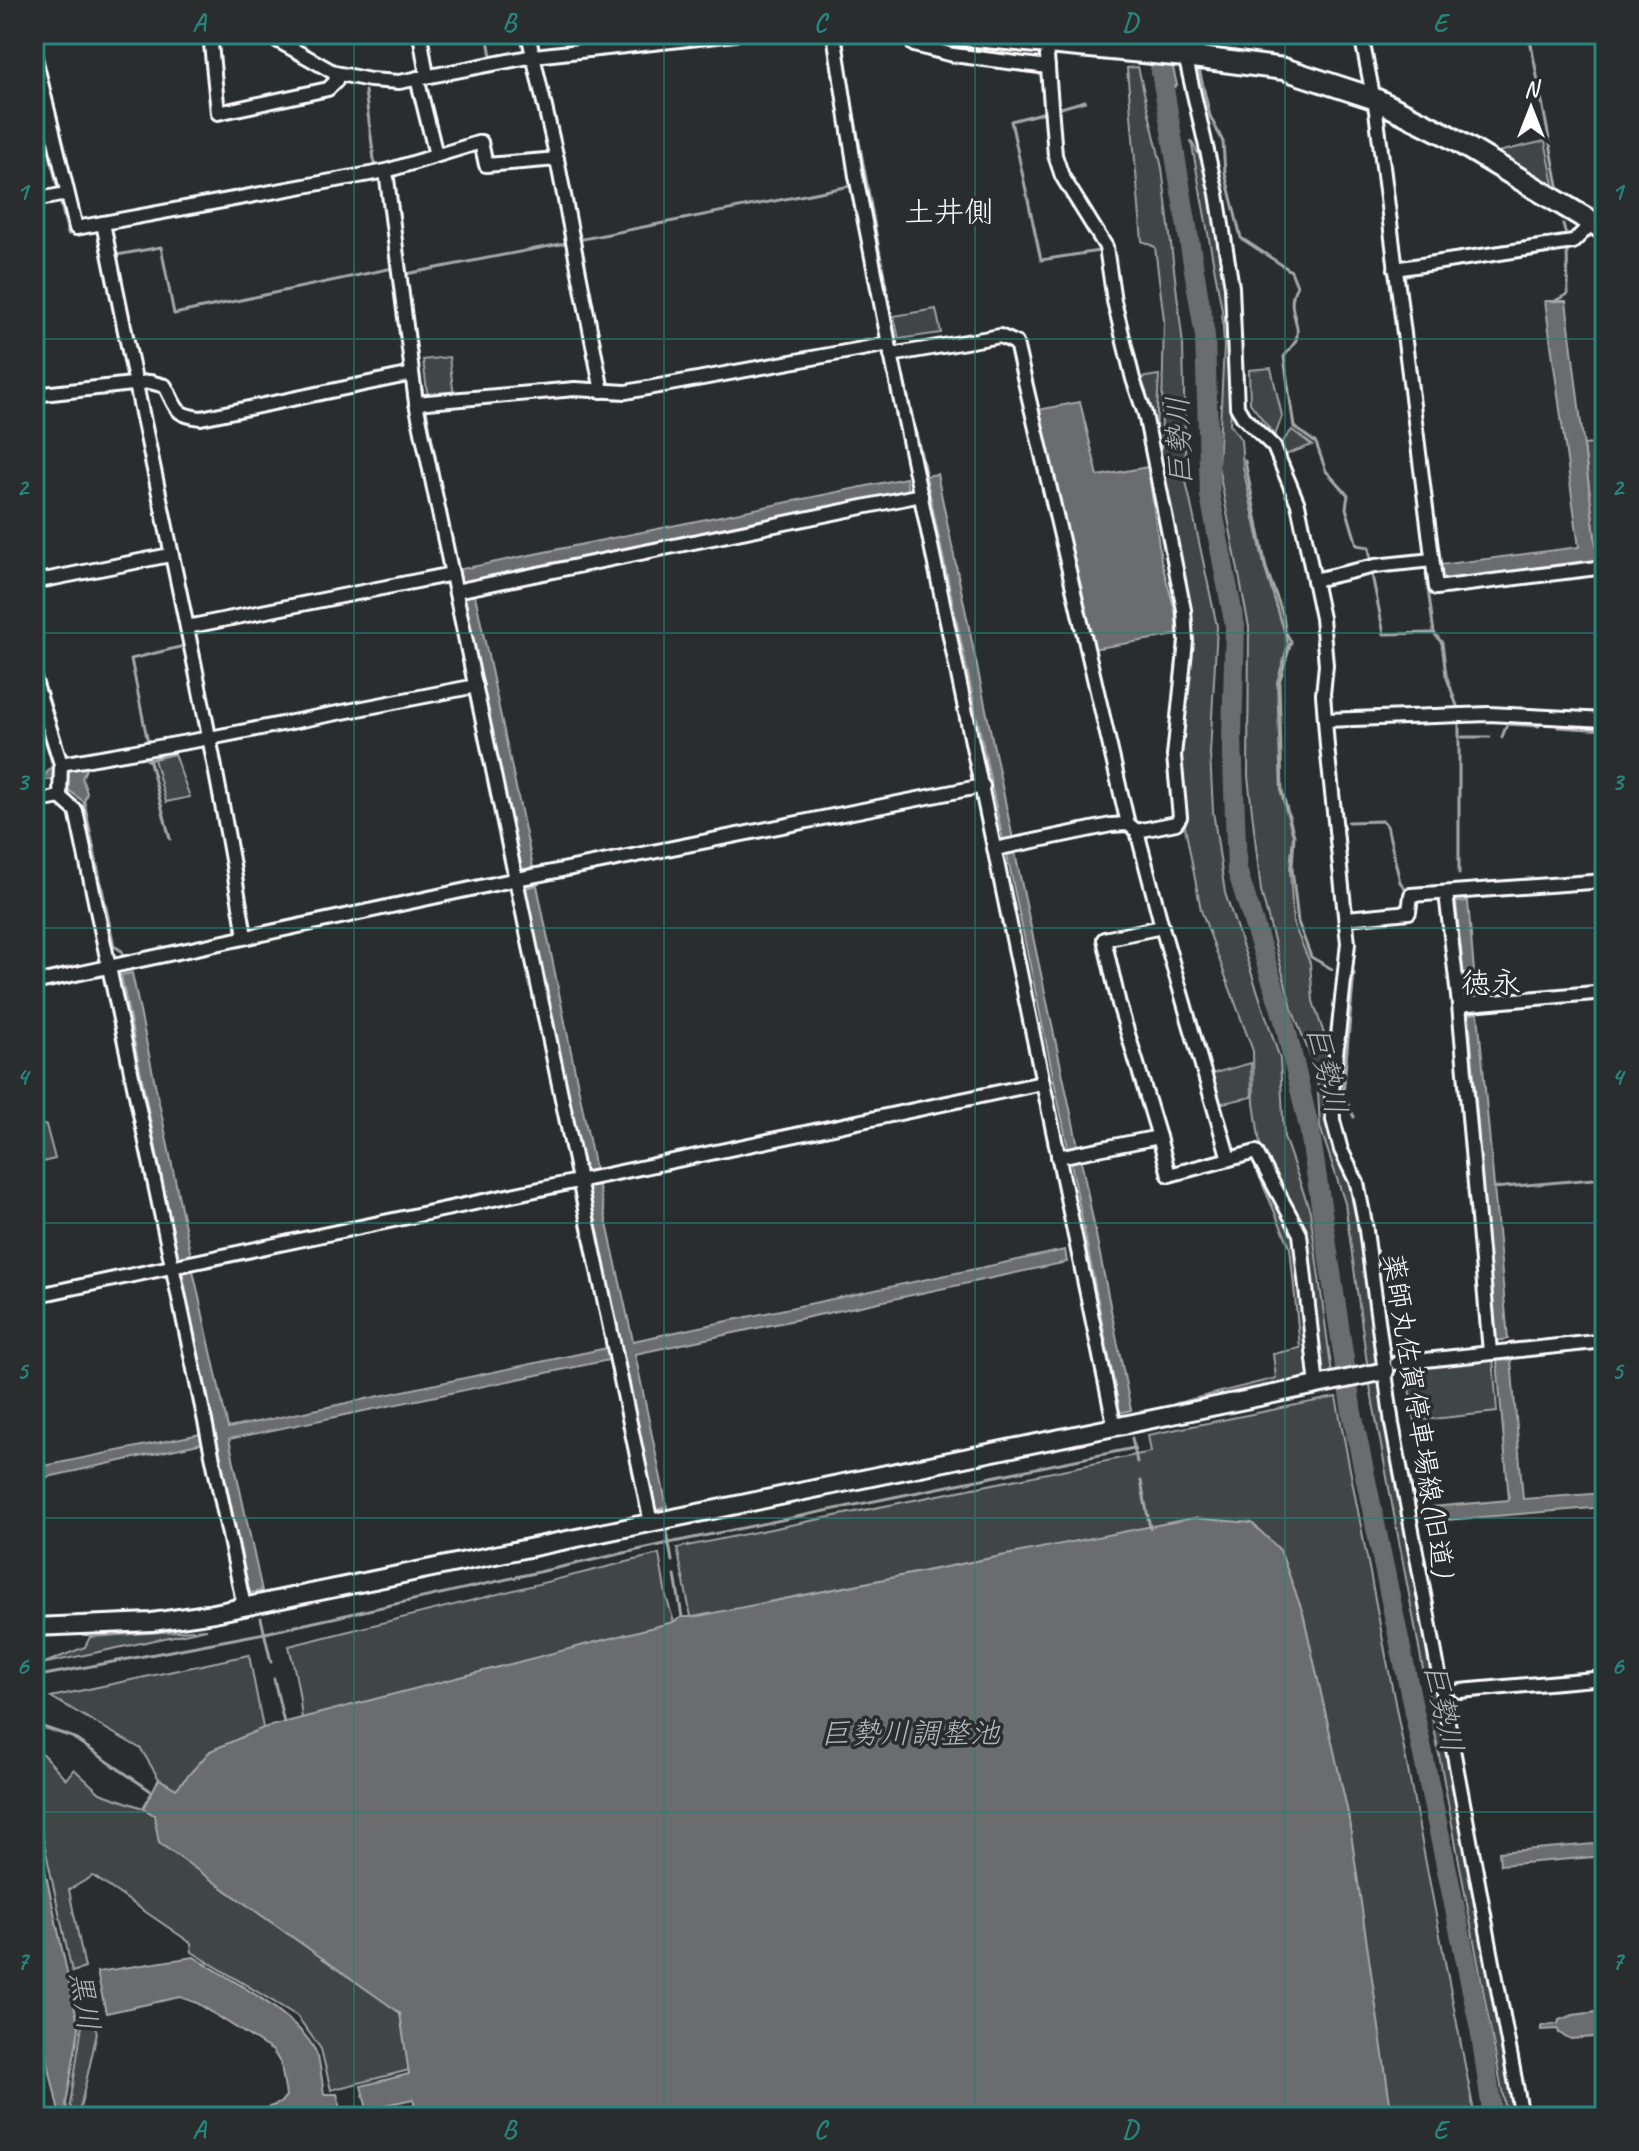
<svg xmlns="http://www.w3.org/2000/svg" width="1639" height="2151" font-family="Caveat,'Klee One',sans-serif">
  <rect width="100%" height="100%" fill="#2a2d2e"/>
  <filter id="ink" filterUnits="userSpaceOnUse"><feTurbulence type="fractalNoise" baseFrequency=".0125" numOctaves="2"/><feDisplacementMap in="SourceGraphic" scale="16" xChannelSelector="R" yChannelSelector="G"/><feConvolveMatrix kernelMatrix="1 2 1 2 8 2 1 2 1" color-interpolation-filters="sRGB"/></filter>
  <g filter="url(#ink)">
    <g fill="#414445" stroke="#a0a2a2" stroke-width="2">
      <polygon points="1138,67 1162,168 1183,345 1186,481 1217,626 1210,753 1213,811 1225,893 1280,1059 1284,1137 1310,1211 1332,1374 1158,1412 1177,1403 1276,1378 1273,1354 1300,1348 1290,1247 1252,1160 1261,1151 1254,1103 1253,1051 1201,910 1185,827 1181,750 1192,629 1161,459 1164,320 1155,247 1142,241 1127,68"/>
      <polygon points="1191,140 1208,174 1231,304 1233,385 1230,424 1241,440 1243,467 1265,569 1288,644 1277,682 1281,793 1293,836 1290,868 1293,923 1310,963 1313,1001 1329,1049 1326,1103 1336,1151 1354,1190 1381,1389 1518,2117 1507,2117 1371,1392 1345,1203 1320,1127 1317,1073 1292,1009 1261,891 1248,776 1249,627 1218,466 1224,346 1222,310"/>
      <polygon points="1545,141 1555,189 1494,153"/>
      <polygon points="936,309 941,333 899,339 894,316"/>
      <polygon points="449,357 454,396 428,399 423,360"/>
      <polygon points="1271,368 1282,416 1275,436 1250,403 1249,370"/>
      <polygon points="1159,375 1156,431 1139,378"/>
      <polygon points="1292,430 1312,445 1285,455 1280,445"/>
      <polygon points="1605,443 1605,463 1599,496 1601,545 1596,545 1584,445"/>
      <polygon points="174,754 190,797 166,802 154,759"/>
      <polygon points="1251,1063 1252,1097 1218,1104 1211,1074"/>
      <polygon points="46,1125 55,1159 34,1164 34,1126"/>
      <polygon points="1493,1357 1497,1412 1415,1421 1405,1367"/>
      <path d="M1336 1397 1475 2117H1380L303 1753C304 1715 298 1682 289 1646L659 1554 666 1596 674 1622 702 1670 677 1548 1151 1452 1148 1435Z"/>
      <polygon points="207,1629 42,1664 85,1647 90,1637"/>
      <polygon points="249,1655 263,1728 284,1763 400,2013 409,2070 331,2090 321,2049 297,2016 192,1952 191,1943 93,1876 69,1890 85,1968 72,1972 34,1797 34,1745 66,1779 74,1769 100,1793 143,1808 154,1815 176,1789 159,1779 141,1749 51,1697"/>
      <polygon points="93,2018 97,2033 79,2113 73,2114 70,2105 83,2019"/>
      <polygon points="416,2104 419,2117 362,2117"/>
    </g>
    <g fill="#6a6c6d" stroke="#a6a7a7" stroke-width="2">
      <polygon points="1146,34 1165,34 1177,85 1173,88 1155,89"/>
      <polygon points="1545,301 1566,301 1596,545 1601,545 1602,562 1440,581 1439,565 1579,547"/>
      <polygon points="1080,402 1098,476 1148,467 1161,560 1175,611 1177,635 1092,649 1038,410"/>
      <polygon points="937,474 1013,839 1003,840 926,476"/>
      <polygon points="906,478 908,491 459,582 457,570"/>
      <polygon points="475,595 533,867 521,870 464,597"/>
      <polygon points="206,744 206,747 167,753 148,761 143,757 87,767 82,778 87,793 84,802 67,789 66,775 55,776 53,780 34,780 34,776 45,775 52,766 55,770 66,770 72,765"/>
      <polygon points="1015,853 1078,1146 1068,1148 1007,855"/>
      <polygon points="537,885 595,1169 584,1172 525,888"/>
      <polygon points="1468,901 1476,995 1466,996 1456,902"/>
      <polygon points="132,973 191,1256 178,1257 121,975"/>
      <polygon points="1478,1013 1508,1339 1495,1341 1469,1014"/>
      <polygon points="1081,1160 1131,1410 1120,1413 1071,1163"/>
      <polygon points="598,1183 633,1341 1065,1250 1067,1262 635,1354 667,1507 656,1510 587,1185"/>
      <polygon points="193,1270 228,1428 607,1348 609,1360 229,1439 262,1591 250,1593 217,1440 34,1480 34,1468 215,1431 182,1272"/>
      <polygon points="1511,1360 1523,1499 1605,1493 1605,1507 1434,1521 1432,1507 1509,1500 1497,1361"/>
      <polygon points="1193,1518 1252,1523 1280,1550 1303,1613 1348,1813 1392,2117 419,2117 413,2099 367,2109 361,2086 409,2074 400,2013 159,1843 154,1815 143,1808 159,1779 176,1789 210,1751 263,1728 673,1622 682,1617 693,1617"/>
      <polygon points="34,1819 79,2028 66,2104 68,2113 60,2117 34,1999"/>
      <polygon points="1605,1843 1605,1856 1500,1865 1499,1852"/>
      <path d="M194 1957C229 1979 305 2018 318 2057 321 2069 322 2082 324 2094H337L342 2112 318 2117H260L259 2111 280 2103 286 2096 281 2064 273 2051 197 2003 180 1997 106 2013 97 1972Z"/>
      <polygon points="1605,2011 1605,2036 1571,2039 1559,2033 1558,2029 1541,2030 1541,2026 1558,2024 1559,2020 1573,2015"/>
    </g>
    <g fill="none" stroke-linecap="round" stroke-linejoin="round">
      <g stroke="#a6a7a7" stroke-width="3">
        <polyline points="1191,34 1193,43"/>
        <polyline points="1529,34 1559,191"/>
        <polyline points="842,50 895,335"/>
        <polyline points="431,69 491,56 487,34"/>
        <path d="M1199 69 1210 116 1223 142 1225 173 1241 238 1291 271 1297 286C1284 309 1302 321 1296 340 1294 345 1287 352 1284 357L1294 427 1316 443 1326 471 1348 495 1346 508 1357 545 1369 547 1371 563"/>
        <polyline points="395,76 419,72"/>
        <polyline points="34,84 58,190"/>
        <polyline points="365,91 375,167 378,167"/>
        <polyline points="1054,110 1085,101"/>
        <polyline points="1046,112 1011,121 1041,260 1099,251"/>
        <polyline points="544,129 549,156"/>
        <polyline points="551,164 566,243"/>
        <polyline points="60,200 68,234 78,233"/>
        <polyline points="398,220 418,367"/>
        <polyline points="578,240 850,186"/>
        <polyline points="113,241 117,255 161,247 174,314 393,268"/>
        <polyline points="1403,261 1566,235 1563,224"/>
        <polyline points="406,274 571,242"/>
        <polyline points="1555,301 1568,294 1567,249"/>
        <polyline points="900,362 926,476"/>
        <polyline points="417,367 424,398"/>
        <polyline points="370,377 406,369"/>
        <polyline points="739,377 873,354"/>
        <polyline points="589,396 616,399 625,397"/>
        <polyline points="426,409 453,550"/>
        <polyline points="426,409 478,404"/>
        <polyline points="1245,461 1266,568 1283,615 1285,631 1291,642 1279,683 1282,791 1294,836 1292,868 1298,922 1311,957 1332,969"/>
        <polyline points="1371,570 1384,634 1434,633 1442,643 1446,675 1457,706"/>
        <polyline points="1431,574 1426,574 1434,633"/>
        <polyline points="275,615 447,583"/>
        <polyline points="34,700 53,766"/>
        <polyline points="1459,723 1459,874"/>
        <polyline points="1558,727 1605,730"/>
        <polyline points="1462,737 1490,737"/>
        <polyline points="1502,737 1507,724 1539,726"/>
        <polyline points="148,743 131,659 184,646"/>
        <polyline points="149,758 170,839"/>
        <polyline points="84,802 114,946 122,951 124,961"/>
        <polyline points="1348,822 1383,821 1387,826 1400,882 1405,888 1526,881"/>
        <polyline points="1462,898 1605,888"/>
        <polyline points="1354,973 1343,1094 1354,1117"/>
        <polyline points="1494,1188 1605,1178"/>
        <polyline points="1134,1448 1137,1462"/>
        <polyline points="1141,1481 1150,1528"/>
        <polyline points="667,1532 672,1561"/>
        <polyline points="675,1575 682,1617"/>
        <polyline points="261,1618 271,1662"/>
        <polyline points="34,1677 265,1633 669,1543 1134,1448 1132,1438"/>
        <polyline points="274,1679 284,1723"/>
        <polyline points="34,1724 72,1737 151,1791"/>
      </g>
      <polyline stroke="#6a6c6d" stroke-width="20" points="1155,34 1205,336 1210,496 1235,626 1232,737 1237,870 1283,1016 1310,1132 1352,1413 1481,2034 1493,2117"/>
      <g stroke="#fff" stroke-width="18">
        <g id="minor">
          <polyline points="34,34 35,34"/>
          <polyline points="210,34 218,113 328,89 336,81 335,73"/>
          <polyline points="266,34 335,73 370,80 399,82 534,56 735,34"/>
          <polyline points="420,34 427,76"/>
          <polyline points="528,34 557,159 602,391"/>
          <polyline points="834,34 856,176 889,344 1115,1428"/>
          <polyline points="906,34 914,45 953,55 1048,67"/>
          <polyline points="1180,34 1217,194 1232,287 1237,407 1243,417 1274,447 1298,504 1322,618 1326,665 1323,694 1327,746 1348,943 1332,1092 1333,1120 1341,1150 1357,1183 1365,1223 1392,1424 1522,2117"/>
          <polyline points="1361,34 1376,111 1436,588 1605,567"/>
          <polyline points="34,53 76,228 386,171 481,142 486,165 557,159"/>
          <polyline points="1047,56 1055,155 1062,176 1106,247 1114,301 1133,379 1145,414 1184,610 1186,641 1174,756 1180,817 1176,823 1137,831"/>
          <polyline points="417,78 436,155"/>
          <polyline points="386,171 416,403 651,1523"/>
          <polyline points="34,200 66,194"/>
          <path d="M103 223C150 461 206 697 245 936"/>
          <polyline points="1395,269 1573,242 1598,217 1605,216"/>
          <polyline points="891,355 1000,336 1016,343 1128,824"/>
          <path d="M34 395 150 382 165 386C177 407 173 415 201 418L412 374"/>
          <polyline points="416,403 575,389 626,392 889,344"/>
          <polyline points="1314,580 1375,566 1432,560"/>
          <polyline points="34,582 170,555"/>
          <polyline points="456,591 921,495"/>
          <polyline points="187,627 452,574"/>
          <polyline points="34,678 61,764 60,797"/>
          <polyline points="1326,720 1489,714 1605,720"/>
          <polyline points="61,764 210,738 476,686"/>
          <polyline points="60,797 76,811 244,1606"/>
          <polyline points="34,802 60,797"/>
          <polyline points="995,849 1111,825 1128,824 1137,831 1162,927 1229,1159"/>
          <polyline points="1446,893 1459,1005 1490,1352"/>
          <polyline points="1347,918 1409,912 1411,895 1605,881"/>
          <polyline points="34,983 517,879 983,786"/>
          <polyline points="1459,1005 1605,992"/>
          <polyline points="1159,1137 1119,1004 1104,939 1162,927"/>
          <polyline points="1058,1157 1159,1137 1169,1175 1256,1152 1300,1234 1317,1386"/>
          <polyline points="34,1296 1042,1083"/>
          <polyline points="1397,1363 1605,1341"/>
          <polyline points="1460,1691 1605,1678"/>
        </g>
      </g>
      <g stroke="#fff" stroke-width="22">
        <polyline id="tertiary" points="34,1627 152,1622 214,1613 1385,1371"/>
      </g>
      <g stroke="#fff" stroke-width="26">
        <polyline id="primary" points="953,34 1185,56 1284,69 1373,98 1445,134 1605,230"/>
      </g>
      <use href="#minor" stroke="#2a2d2e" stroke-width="12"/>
      <use href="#tertiary" stroke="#2a2d2e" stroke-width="16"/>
      <use href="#primary" stroke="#2a2d2e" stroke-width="20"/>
    </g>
  </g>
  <path fill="none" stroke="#27847c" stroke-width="2" stroke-opacity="0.55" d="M354 34V2117M664 34V2117M975 34V2117M1285 34V2117M34 339H1605M34 633H1605M34 928H1605M34 1223H1605M34 1518H1605M34 1812H1605"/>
  <g text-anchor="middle" stroke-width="7" stroke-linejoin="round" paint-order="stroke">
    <g font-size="28" fill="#fff" stroke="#2a2d2e">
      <text transform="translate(1419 1415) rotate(81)" y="10">薬師丸佐賀停車場線(旧道)</text>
    </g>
    <g font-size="30" fill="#fff" stroke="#2a2d2e">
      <text x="949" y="222">土井側</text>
      <text x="1491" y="993">徳永</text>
    </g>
    <g font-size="30" font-style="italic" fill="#b4b6b6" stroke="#2a2d2e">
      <text transform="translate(1179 441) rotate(-92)" y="10">巨勢川</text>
      <text transform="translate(1327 1070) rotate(77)" y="10">巨勢川</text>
      <text transform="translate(1444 1708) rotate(78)" y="10">巨勢川</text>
      <text x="910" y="1743">巨勢川調整池</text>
      <text transform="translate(85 2001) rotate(81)" y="10">黒川</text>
    </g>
  </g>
  <rect width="1639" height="2151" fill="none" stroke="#2a2d2e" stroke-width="88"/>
  <g transform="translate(1531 108)" stroke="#2a2d2e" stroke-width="6" paint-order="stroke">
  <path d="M0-6L14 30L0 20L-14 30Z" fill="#ffffff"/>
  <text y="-12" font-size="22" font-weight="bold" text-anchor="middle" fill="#ffffff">N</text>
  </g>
  <rect x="44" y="44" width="1551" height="2063" fill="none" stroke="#27847c" stroke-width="3"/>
  <g font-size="26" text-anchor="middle" font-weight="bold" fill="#27847c">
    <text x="199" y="31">A</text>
    <text x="509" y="31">B</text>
    <text x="820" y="31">C</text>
    <text x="1130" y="31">D</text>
    <text x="1440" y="31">E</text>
    <text x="22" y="200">1</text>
    <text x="1617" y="200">1</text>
    <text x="22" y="495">2</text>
    <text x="1617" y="495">2</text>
    <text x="22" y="790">3</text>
    <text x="1617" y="790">3</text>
    <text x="22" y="1085">4</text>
    <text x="1617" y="1085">4</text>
    <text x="22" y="1379">5</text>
    <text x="1617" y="1379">5</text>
    <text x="22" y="1674">6</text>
    <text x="1617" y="1674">6</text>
    <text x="22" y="1969">7</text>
    <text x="1617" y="1969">7</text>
    <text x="199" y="2138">A</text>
    <text x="509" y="2138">B</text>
    <text x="820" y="2138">C</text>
    <text x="1130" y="2138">D</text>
    <text x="1440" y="2138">E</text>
  </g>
</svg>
